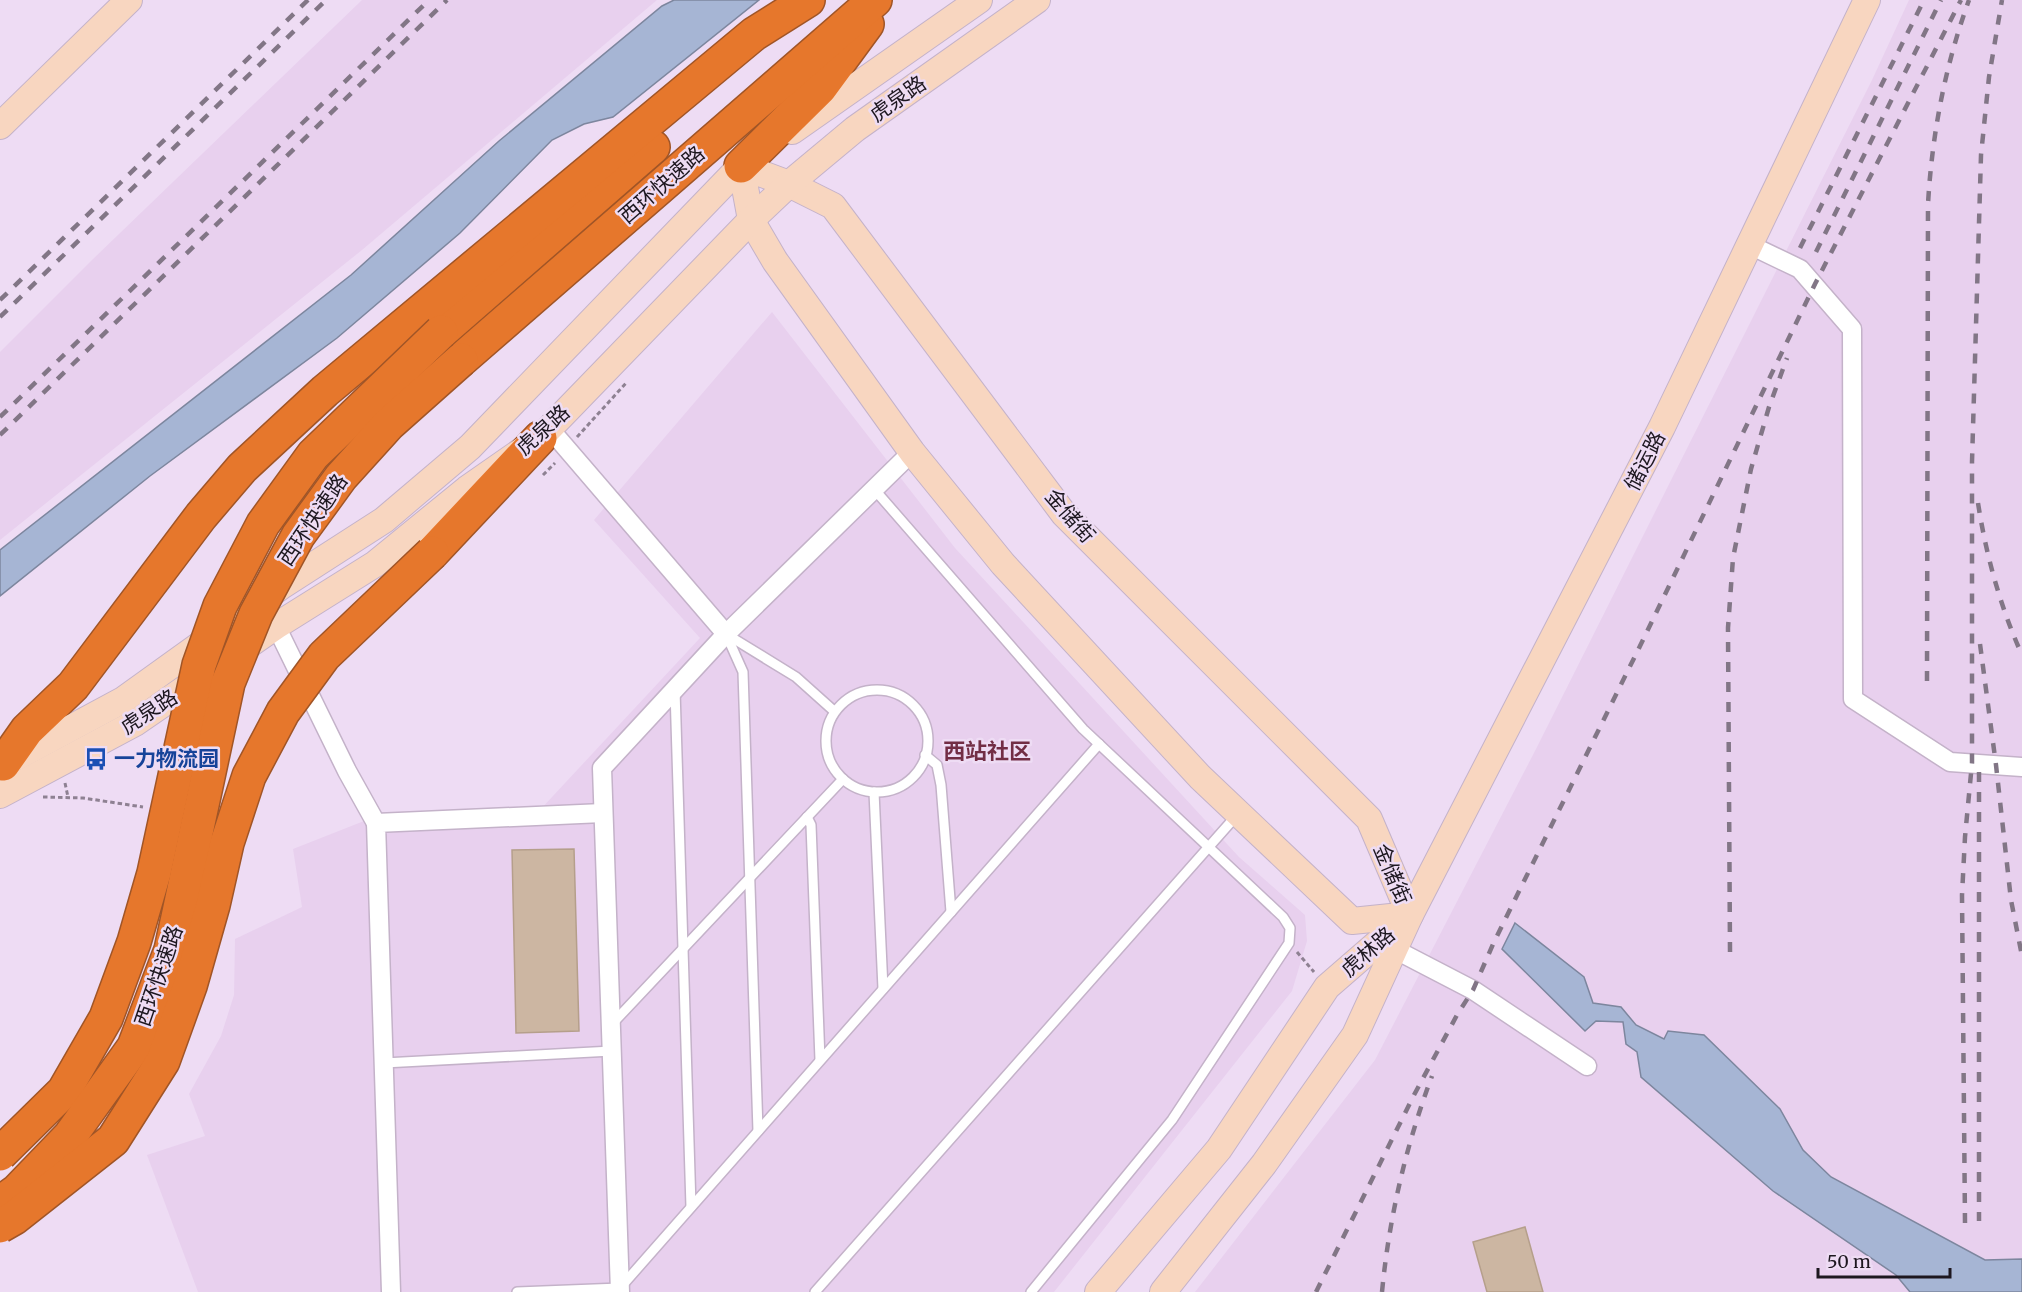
<svg xmlns="http://www.w3.org/2000/svg" width="2022" height="1292" font-family="Merriweather,'Noto Sans SC',serif">
  <rect width="100%" height="100%" fill="#eedcf4"/>
  <g fill="#e8d0ee">
    <polygon points="362,0 657,0 362,250 0,540 0,352 92,260"/>
    <polygon points="1909,0 2022,0 2022,1292 1195,1292 1375,1060 1536,749 1872,80"/>
    <polygon points="772,312 955,548 1239,857 1305,915 1307,941 1292,991 1054,1292 198,1292 147,1155 205,1136 189,1094 221,1036 234,995 235,939 302,907 293,849 364,821 539,811 700,638 594,520"/>
  </g>
  <g fill="#a6b5d4" stroke="#7d869e" stroke-width="1.5">
    <polygon points="674,0 759,0 613,117 584,124 552,140 460,233 337,338 150,476 0,596 0,550 351,275 499,141 662,6"/>
    <polygon points="1515,923 1584,977 1593,1003 1621,1007 1636,1025 1664,1039 1668,1031 1704,1035 1780,1109 1803,1150 1831,1177 1985,1260 2022,1259 2022,1292 1910,1292 1896,1275 1773,1191 1641,1077 1637,1052 1626,1044 1623,1022 1596,1021 1585,1031 1502,949"/>
  </g>
  <g fill="#ccb6a2" stroke="#b59f8b" stroke-width="1.5">
    <polygon points="574,849 579,1031 516,1033 512,850"/>
    <polygon points="1525,1227 1543,1292 1487,1292 1473,1242"/>
  </g>
  <g fill="none" stroke-linecap="round" stroke-linejoin="round">
    <g stroke="#c4b2c9" stroke-width="12">
      <g id="lane">
        <polyline points="874,489 1083,729 1283,917 1290,928 1289,943 1172,1120 1031,1292"/>
        <polyline points="726,634 743,672 758,1131"/>
        <polyline points="726,634 796,677 834,711"/>
        <circle cx="877" cy="741" r="51"/>
        <polyline points="675,690 691,1207"/>
        <polyline points="925,755 937,765 941,785 951,912"/>
        <polyline points="874,792 883,989"/>
        <polyline points="807,817 811,825 820,1060"/>
        <polyline points="612,1024 843,779"/>
        <polyline points="384,1063 612,1051"/>
        <polyline points="517,1292 620,1288 1099,744"/>
        <polyline points="815,1292 1237,815"/>
      </g>
    </g>
    <g stroke="#c4b2c9" stroke-width="21">
      <g id="street">
        <polyline points="1750,245 1800,269 1852,329 1853,699 1950,762 2022,767"/>
        <polyline points="549,428 726,634"/>
        <polyline points="276,626 347,771 376,823"/>
        <polyline points="1394,949 1473,990 1587,1066"/>
        <polyline points="391,1292 376,823 603,813"/>
        <polyline points="620,1292 602,768 726,634 912,452"/>
      </g>
    </g>
    <g stroke="#c4b2c9" stroke-width="28">
      <g id="secondary">
        <polyline points="0,126 129,0"/>
        <polyline points="792,131 979,0"/>
        <polygon points="741,166 789,184 833,206 1064,514 1369,819 1410,915 1352,921 1200,777 1003,564 912,452 775,261 751,220"/>
        <polyline points="4,764 123,700 283,585 384,520 470,447 741,166 752,158"/>
        <polyline points="0,795 135,723 276,626 375,564 467,489 540,438 751,220 789,184 855,129 1037,0"/>
        <polyline points="1098,1292 1219,1149 1327,987 1403,921"/>
        <polyline points="1163,1292 1264,1164 1355,1035 1410,915 1662,427 1867,0"/>
      </g>
    </g>
    <g stroke="#a05527" stroke-width="36">
      <g id="highway">
        <polyline points="741,166 820,88 867,24"/>
        <polyline points="441,332 653,147"/>
        <polyline points="461,360 875,0"/>
        <polyline points="432,553 540,438"/>
        <polyline points="3,764 27,730 73,686 201,516 242,468 325,391 754,34 808,0"/>
      </g>
    </g>
    <g stroke="#8e8192" stroke-width="3" stroke-dasharray="4.5 3" stroke-linecap="butt">
      <polyline points="577,437 627,382"/>
      <polyline points="543,475 555,463"/>
      <polyline points="65,783 68,797"/>
      <polyline points="43,797 83,798 143,807"/>
      <polyline points="1297,952 1314,972"/>
    </g>
    <use href="#lane" stroke="#fff" stroke-width="9"/>
    <use href="#street" stroke="#fff" stroke-width="18"/>
    <use href="#secondary" stroke="#f8d6c0" stroke-width="26"/>
    <use href="#highway" stroke="#e6772c" stroke-width="33"/>
    <g stroke="#827686" stroke-width="4.5" stroke-dasharray="10 10" stroke-linecap="butt">
      <polyline points="1800,248 1924,0"/>
      <polyline points="1816,252 1941,0"/>
      <polyline points="0,300 308,0"/>
      <polyline points="0,317 326,0"/>
      <polyline points="0,417 429,0"/>
      <polyline points="0,435 447,0"/>
      <path d="M1978 503C1986 555 2000 606 2022 655"/>
      <polyline points="1980,644 1996,765 2011,900 2022,956"/>
      <path d="M1927 681 1928 204C1932 134 1945 66 1969 0"/>
      <polyline points="1979,772 1979,1221"/>
      <polyline points="1730,952 1728,628 1733,558 1751,469 1769,407 1787,358"/>
      <polyline points="1965,1223 1962,895 1965,837 1972,763 1972,462 1981,155 1989,77 2002,0"/>
      <polyline points="1316,1292 1414,1095 1457,1015 1473,990 1494,942 1640,646 1815,284 1961,0"/>
      <path d="M1382 1292C1389 1218 1406 1145 1432 1076"/>
    </g>
    <g stroke="#a05527" stroke-width="36" stroke-linecap="butt">
      <g id="highway-bridge">
        <polyline points="0,1154 64,1091 106,1018 134,942 154,873 199,665 220,606 263,524 313,455 441,332"/>
        <polyline points="0,1203 17,1191 70,1136 134,1047 171,950 228,683 256,614 298,536 341,477 389,424 461,360"/>
        <polyline points="0,1226 14,1218 113,1140 163,1061 190,986 213,905 227,843 249,776 283,712 324,656 432,553"/>
      </g>
    </g>
    <use href="#highway-bridge" stroke="#e6772c" stroke-width="33"/>
  </g>
  <defs>
    <g id="bus-bare" transform="scale(1.8)"><path d="M-5-6H5V4H4V6H2V4H-2V6H-4V4H-5ZM-3.5-4V0h7V-4ZM-3.5 1.2v1.5H-2V1.2ZM2 1.2v1.5H3.5V1.2Z" fill="#1a4fb4" stroke="#eedcf4" stroke-width="2.5" paint-order="stroke"/></g>
  </defs>
  <g fill-rule="evenodd">
    <use href="#bus-bare" x="96" y="759"/>
  </g>
  <g text-anchor="middle" stroke-width="5" stroke-linejoin="round" paint-order="stroke">
    <g font-size="21" fill="#1d171f" stroke="#eedcf4">
      <text transform="translate(898 99) rotate(-35)" y="7">虎泉路</text>
      <text transform="translate(662 185) rotate(-41)" y="7">西环快速路</text>
      <text transform="translate(543 430) rotate(-42)" y="7">虎泉路</text>
      <text transform="translate(1645 461) rotate(-63)" y="7">储运路</text>
      <text transform="translate(1070 516) rotate(49)" y="7">金储街</text>
      <text transform="translate(313 520) rotate(-56)" y="7">西环快速路</text>
      <text transform="translate(149 712) rotate(-33)" y="7">虎泉路</text>
      <text transform="translate(1392 874) rotate(67)" y="7">金储街</text>
      <text transform="translate(1368 952) rotate(-41)" y="7">虎林路</text>
      <text transform="translate(159 976) rotate(-71)" y="7">西环快速路</text>
    </g>
    <g font-size="21" font-weight="bold" fill="#164399" stroke="#eedcf4" text-anchor="start">
      <text x="114" y="766">一力物流园</text>
    </g>
    <g font-size="22" font-weight="bold" fill="#722d45" stroke="#eedcf4">
      <text x="987" y="759">西站社区</text>
    </g>
  </g>
  <path d="M1818 1268v9h132v-9" fill="none" stroke="#1d171f" stroke-width="3"/>
  <text x="1827" y="1268" font-size="18" fill="#1d171f" stroke="#eedcf4" stroke-width="4.5" paint-order="stroke">50 m</text>
</svg>
